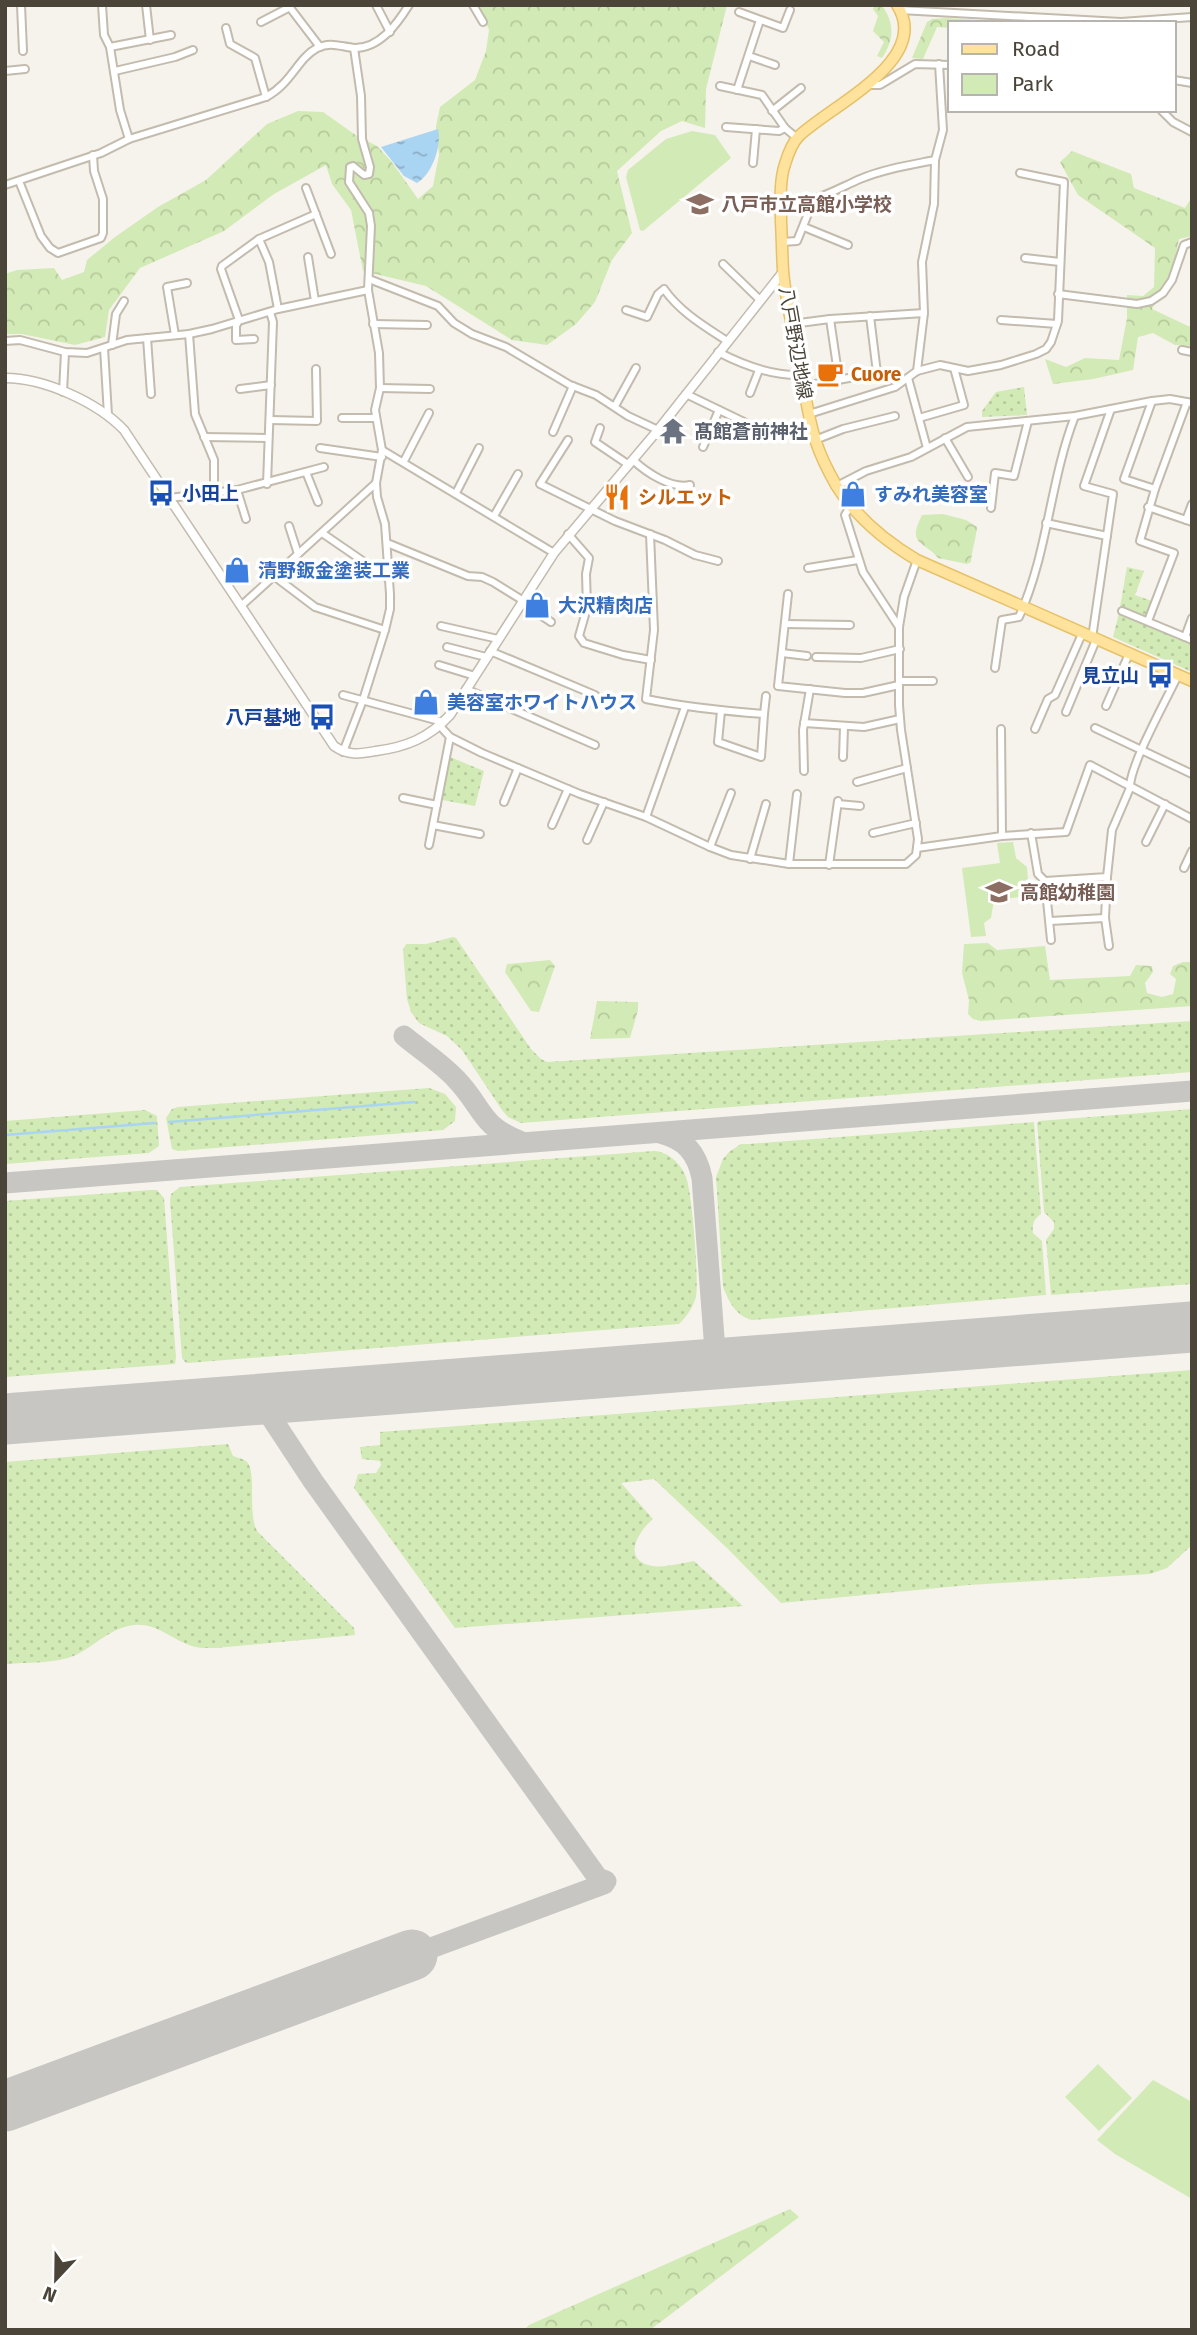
<svg xmlns="http://www.w3.org/2000/svg" width="1197" height="2335" font-family="'Fira Sans','Noto Sans JP',sans-serif">
  <defs>
    <pattern id="green-dots" width="8" height="8" patternUnits="userSpaceOnUse" patternTransform="scale(1.75)"><rect width="8" height="8" fill="#d2eab5"/><path d="M2 2h.1M6 6h.1" fill="none" stroke="#b6ca9c" stroke-width="1.8" stroke-linecap="round"/></pattern>
    <pattern id="forest-crowns" width="20" height="18" patternUnits="userSpaceOnUse" patternTransform="scale(1.75)"><rect width="20" height="18" fill="#d2eab5"/><path d="M2 6a3 3 0 1 1 6 0M12 15a3 3 0 1 1 6 0" fill="none" stroke="#b6ca9c"/></pattern>
    <pattern id="water-ripples" width="26" height="14" patternUnits="userSpaceOnUse" patternTransform="scale(1.75)"><rect width="26" height="14" fill="#a9d4f2"/><path d="M2 4q2-2 4 0t4 0M15 11q2-2 4 0t4 0" fill="none" stroke="#8caec5"/></pattern>
  </defs>
  <rect width="100%" height="100%" fill="#f6f3ec"/>
  <g fill="url(#green-dots)">
    <polygon points="1024,387 1027,415 982,417 982,411 996,392"/>
    <polygon points="1127,567 1144,571 1135,595 1152,601 1144,617 1120,607"/>
    <polygon points="1119,613 1192,644 1192,672 1113,637"/>
    <polygon points="450,757 484,771 475,806 442,800"/>
    <polygon points="453,937 456,938 531,1049 541,1059 547,1062 1192,1021 1192,1072 521,1123 508,1117 502,1110 462,1050 447,1036 419,1023 411,1012 407,999 403,950 406,944 426,944"/>
    <polygon points="429,1088 445,1094 456,1107 455,1121 443,1130 178,1151 172,1149 166,1118 172,1109 178,1107"/>
    <polygon points="1192,1109 1192,1284 1051,1295 1046,1240 1054,1229 1054,1222 1044,1212 1037,1123 1039,1121"/>
    <polygon points="145,1110 157,1116 159,1146 149,1153 5,1164 5,1121"/>
    <path d="M1034 1122 1041 1214C1034 1219 1032 1224 1033 1233L1042 1241 1046 1295 752 1320C736 1316 729 1302 723 1287L716 1177 723 1159 729 1152 741 1144H749Z"/>
    <path d="M654 1151C669 1152 681 1164 686 1177 692 1191 699 1281 696 1296 693 1308 687 1316 679 1324L188 1363 185 1362 182 1358 170 1200 171 1194 180 1187Z"/>
    <polygon points="151,1190 157,1190 164,1198 176,1357 175,1364 5,1377 5,1201"/>
    <path d="M1192 1370V1545L1167 1568 1150 1574 969 1585 781 1603 728 1549 654 1479 621 1483 653 1519C641 1529 623 1554 645 1564 658 1570 681 1563 694 1561L743 1606 455 1628 354 1488 358 1474 376 1473 381 1465 380 1461 362 1459 360 1447 380 1445V1432Z"/>
    <path d="M228 1444 233 1456C238 1458 245 1459 248 1463 256 1475 248 1514 257 1531L354 1628 355 1635 216 1648C207 1648 198 1649 189 1645 170 1638 156 1623 134 1625 110 1628 96 1645 76 1655 55 1664 28 1662 5 1664V1462Z"/>
  </g>
  <g fill="url(#forest-crowns)">
    <polygon points="479,5 727,5 706,89 705,128 682,121 661,131 617,171 632,233 612,260 595,302 576,324 547,345 512,340 426,286 363,271 351,210 332,184 326,165 274,194 224,231 140,268 109,310 105,337 75,345 22,334 5,334 5,274 17,270 54,268 62,280 84,272 87,260 115,237 158,207 206,180 267,124 298,111 323,112 357,136 377,146 391,161 418,199 433,186 439,155 436,126 440,107 475,80 486,51 489,30"/>
    <path d="M875 5 883 7C895 25 894 40 882 58L877 56 884 42 873 31 878 16 873 9Z"/>
    <polygon points="946,18 1028,23 950,23 950,28 937,27 923,59 912,58 927,22 932,19"/>
    <polygon points="1072,151 1131,174 1134,188 1185,208 1192,197 1192,236 1179,239 1172,274 1152,309 1188,326 1192,326 1192,346 1175,345 1153,333 1138,337 1133,370 1093,379 1053,384 1045,359 1066,367 1085,358 1119,360 1127,318 1127,295 1143,296 1154,287 1155,248 1078,195 1060,162"/>
    <path d="M943 514 966 520 977 527C976 539 972 549 971 562L967 564 938 558C925 541 906 546 922 515Z"/>
    <polygon points="988,943 997,950 1045,946 1050,980 1130,976 1136,965 1152,966 1153,972 1145,983 1147,993 1162,997 1173,994 1176,979 1170,974 1173,966 1183,962 1192,962 1192,1006 981,1021 973,1019 968,1014 969,1000 962,973 964,944"/>
    <polygon points="550,960 555,966 539,1012 531,1011 505,972 507,964"/>
    <polygon points="597,1001 638,1002 638,1010 630,1038 590,1039"/>
    <polygon points="790,2209 799,2217 650,2330 524,2330 529,2325"/>
  </g>
  <g fill="#d2eab5">
    <polygon points="692,131 715,135 731,158 643,231 640,230 626,177 628,170 666,139"/>
    <polygon points="1013,842 1016,858 1027,867 1029,896 994,900 991,918 984,923 986,936 971,937 962,868 1000,863 997,843"/>
    <polygon points="1098,2064 1132,2098 1099,2131 1065,2097"/>
    <polygon points="1153,2080 1192,2102 1192,2199 1115,2154 1097,2140"/>
  </g>
  <path fill="url(#water-ripples)" d="M438 129C442 146 432 174 417 183L404 176 381 147Z"/>
  <g fill="none" stroke-linecap="round" stroke-linejoin="round">
    <g stroke="#a9d4f2" stroke-width="2.5">
      <polyline points="169,1122 414,1102"/>
      <polyline points="5,1135 155,1123"/>
    </g>
    <g stroke="#c8c6c3" stroke-width="21">
      <path d="M404 1036C421 1050 441 1063 456 1079 484 1108 479 1126 522 1142"/>
      <path d="M660 1133C685 1139 697 1153 702 1178L716 1364"/>
      <polyline points="5,1183 1192,1091"/>
      <polyline points="259,1399 313,1481 598,1878 606,1881"/>
      <polyline points="412,1955 604,1884"/>
    </g>
    <g stroke="#c8c6c3" stroke-width="51">
      <polyline points="5,1419 1192,1327"/>
      <polyline points="5,2106 412,1955"/>
    </g>
    <g stroke="#c2bbae" stroke-width="10">
      <g id="minor">
        <polyline points="21,5 23,51"/>
        <polyline points="102,5 104,35 110,47 120,110 129,139"/>
        <polyline points="146,5 150,40"/>
        <polyline points="288,5 320,47"/>
        <polyline points="376,5 390,32"/>
        <polyline points="473,5 483,22"/>
        <polyline points="900,10 1121,22 1192,17"/>
        <polyline points="739,12 783,28 790,10"/>
        <polyline points="261,22 290,7"/>
        <polyline points="226,28 230,44 255,58 266,97"/>
        <polyline points="110,47 171,35"/>
        <polyline points="749,56 775,65"/>
        <polyline points="5,71 25,69"/>
        <polyline points="115,71 175,57 193,50"/>
        <polyline points="1174,80 1192,83"/>
        <polyline points="869,85 880,85 915,64 950,65"/>
        <polyline points="720,86 762,95 785,128 797,138"/>
        <polyline points="737,90 760,20"/>
        <polyline points="1161,110 1173,122 1192,132"/>
        <polyline points="772,111 801,88"/>
        <polyline points="726,127 779,131 785,128"/>
        <polyline points="753,163 756,129"/>
        <polyline points="19,181 41,236 50,248 58,253 101,238 103,233 103,199 94,171 93,155"/>
        <path d="M5 185 101 153 129 139 266 97C292 83 297 59 317 48 331 41 341 47 355 48 380 48 397 24 409 5"/>
        <polyline points="306,188 331,254"/>
        <polyline points="804,227 848,245"/>
        <path d="M782 242 797 241 814 199C830 194 844 186 860 179 884 169 910 165 935 160"/>
        <polyline points="308,257 315,301"/>
        <polyline points="1025,258 1060,262"/>
        <polyline points="723,264 760,300"/>
        <polyline points="369,279 438,306 454,323 472,334 506,347 570,385 596,395 628,416 658,430"/>
        <polyline points="1058,294 1137,304 1151,301 1163,293 1172,280 1184,245 1192,242"/>
        <polyline points="278,309 269,262 259,239 316,214"/>
        <path d="M626 310 647 317 658 294 664 289C680 312 704 326 727 341"/>
        <polyline points="830,319 839,380"/>
        <polyline points="1001,320 1057,324"/>
        <polyline points="373,324 427,325"/>
        <polyline points="792,324 830,319 924,313"/>
        <polyline points="189,334 195,414 214,460 214,493"/>
        <polyline points="175,335 167,287 187,283"/>
        <polyline points="147,338 151,394"/>
        <polyline points="254,339 236,340 236,326 239,320 221,269 222,266 259,239"/>
        <polyline points="5,341 20,340 65,352 87,353 127,340 189,334 212,329 278,309 368,290"/>
        <polyline points="112,345 116,314 124,301"/>
        <polyline points="104,348 108,415"/>
        <polyline points="1182,350 1192,352"/>
        <path d="M718 352C745 366 772 376 801 375"/>
        <polyline points="917,371 940,365 968,371 1001,365 1036,354 1046,349 1051,342 1058,321 1064,182 1020,173"/>
        <polyline points="908,378 927,448"/>
        <polyline points="804,386 877,373 870,316"/>
        <polyline points="380,388 430,389"/>
        <polyline points="240,389 271,385"/>
        <polyline points="63,392 65,352"/>
        <polyline points="750,393 759,370"/>
        <polyline points="686,394 744,422 740,432"/>
        <polyline points="615,406 636,368"/>
        <polyline points="809,414 895,387 917,371 924,313 922,262 934,204 935,160 943,130 939,64"/>
        <polyline points="342,418 376,418"/>
        <polyline points="919,418 964,405 954,368"/>
        <polyline points="270,420 317,421 316,369"/>
        <polyline points="600,428 595,442 629,465"/>
        <polyline points="553,432 573,386"/>
        <polyline points="204,437 268,438"/>
        <polyline points="945,438 968,477"/>
        <polyline points="568,440 540,484 615,521 665,540 695,555 718,561"/>
        <polyline points="815,440 843,429 895,416"/>
        <polyline points="703,447 719,410"/>
        <polyline points="320,448 382,457"/>
        <polyline points="382,450 554,553"/>
        <path d="M633 460C647 473 671 489 690 485"/>
        <polyline points="404,461 429,413"/>
        <polyline points="306,472 318,502"/>
        <polyline points="267,484 273,322 270,312"/>
        <polyline points="837,486 866,471 911,457 967,427 1075,416 1152,401 1170,399 1192,403"/>
        <polyline points="1155,489 1187,402"/>
        <polyline points="237,490 246,519"/>
        <polyline points="456,493 479,448"/>
        <polyline points="169,498 237,490 324,467"/>
        <polyline points="851,505 845,515 863,572 899,627"/>
        <polyline points="1148,507 1192,522"/>
        <polyline points="991,508 995,473 1014,476 1028,421"/>
        <polyline points="494,516 518,474"/>
        <polyline points="1186,520 1192,504"/>
        <polyline points="1046,523 1107,536"/>
        <polyline points="289,526 298,554"/>
        <polyline points="322,533 389,579"/>
        <polyline points="568,534 589,558 586,574 587,608 579,636 584,643 623,655 651,660"/>
        <path d="M650 534 654 630 646 699C685 707 724 711 764 714L761 757 718 742 721 711"/>
        <polyline points="387,543 468,576 482,577 493,582 522,600"/>
        <polyline points="808,568 858,560"/>
        <polyline points="274,576 315,607 385,630"/>
        <polyline points="788,594 778,686 845,693 863,693 899,685"/>
        <polyline points="521,602 551,622"/>
        <polyline points="241,606 376,483"/>
        <polyline points="1122,611 1192,640"/>
        <polyline points="1148,621 1174,553 1140,541 1155,489 1124,479 1152,401"/>
        <polyline points="785,624 850,625"/>
        <polyline points="441,626 498,639"/>
        <polyline points="1185,637 1192,618"/>
        <polyline points="1092,638 1113,494 1084,486 1111,409"/>
        <polyline points="447,647 486,657"/>
        <polyline points="490,651 595,695"/>
        <polyline points="782,653 807,656"/>
        <polyline points="816,657 861,658 900,649"/>
        <polyline points="439,665 475,676"/>
        <path d="M995 668 1002 620 1019 617C1048 553 1050 480 1075 416"/>
        <polyline points="899,681 933,681"/>
        <polyline points="466,689 595,745"/>
        <polyline points="343,695 443,722"/>
        <polyline points="1106,706 1129,654"/>
        <polyline points="1066,712 1096,640"/>
        <polyline points="764,714 766,696"/>
        <polyline points="804,723 864,727 900,719"/>
        <polyline points="440,726 450,737 482,753 580,794 646,817 710,847 731,855 789,864 906,864 916,855 918,839 901,730 899,705 899,627 904,597 917,560"/>
        <polyline points="1095,728 1192,774"/>
        <polyline points="1001,729 1002,836"/>
        <polyline points="1035,729 1048,699 1055,695 1082,634"/>
        <polyline points="343,752 363,700 385,630 390,609 390,594 385,524 377,497 376,483 382,450 375,410 380,388 379,353 368,290 371,226 369,213 349,182 350,167 353,166 364,175 369,174 370,167 362,139 361,96 354,48"/>
        <polyline points="843,757 844,727"/>
        <polyline points="804,771 803,730 810,689"/>
        <polyline points="857,782 907,768"/>
        <polyline points="403,798 437,805"/>
        <polyline points="504,802 518,768"/>
        <polyline points="838,804 860,806"/>
        <polyline points="646,817 685,707"/>
        <polyline points="433,825 480,834"/>
        <polyline points="552,825 568,789"/>
        <polyline points="873,833 916,823"/>
        <polyline points="1031,833 1038,874 1045,881 1051,940"/>
        <polyline points="587,840 604,802"/>
        <polyline points="1146,842 1165,804"/>
        <polyline points="429,845 450,737"/>
        <polyline points="710,847 731,793"/>
        <polyline points="917,848 1002,836 1066,832 1090,765 1192,819"/>
        <polyline points="750,859 766,804"/>
        <polyline points="789,864 797,794"/>
        <polyline points="829,865 838,801"/>
        <polyline points="1184,868 1192,851"/>
        <polyline points="1107,877 1105,918 1109,946"/>
        <path d="M1045 881 1107 877 1112 830 1130 788C1129 766 1167 699 1178 675"/>
        <polyline points="1050,921 1105,918"/>
      </g>
    </g>
    <g stroke="#c2bbae" stroke-width="11">
      <path id="tertiary" d="M5 378C44 378 97 402 124 430L334 746C348 756 359 754 376 751 406 747 429 738 450 715L554 553 658 430 783 272"/>
    </g>
    <g stroke="#e6c16a" stroke-width="13">
      <path id="primary" d="M897 5C933 60 830 106 799 136 792 143 788 154 785 164 779 182 781 203 781 222 782 238 782 254 783 270 785 299 793 329 799 358 804 386 807 415 816 442 821 457 828 471 836 485 856 517 885 541 917 560L1192 681"/>
    </g>
    <use href="#minor" stroke="#fff" stroke-width="6"/>
    <use href="#tertiary" stroke="#fff" stroke-width="8"/>
    <use href="#primary" stroke="#ffe39c" stroke-width="10"/>
  </g>
  <defs>
    <g id="school-bare" transform="scale(2.1)"><path d="M0-5L7-2L0 1L-7-2ZM-4 1L0 2.5L4 1V4Q0 6-4 4Z" fill="#8d6e63" stroke="#fff" stroke-width="2.5" paint-order="stroke"/></g>
    <g id="cafe-bare" transform="scale(2.1)"><path d="M-5.5-4.5H6V0H3Q3 3.5 0 3.5H-2.5Q-5.5 3.5-5.5 0ZM3-3.2v2h1.7v-2ZM-6 4.5H4V6H-6Z" fill="#e8710a" stroke="#fff" stroke-width="2.5" paint-order="stroke"/></g>
    <g id="temple-bare" transform="scale(2.1)"><path d="M0-6L5-2H3V0L6.5 2.5H4V6H1.5V3h-3V6H-4V2.5H-6.5L-3 0V-2H-5Z" fill="#6b7280" stroke="#fff" stroke-width="2.5" paint-order="stroke"/></g>
    <g id="bus-bare" transform="scale(2.1)"><path d="M-5-6H5V4H4V6H2V4H-2V6H-4V4H-5ZM-3.5-4V0h7V-4ZM-3.5 1.2v1.5H-2V1.2ZM2 1.2v1.5H3.5V1.2Z" fill="#1a4fb4" stroke="#fff" stroke-width="2.5" paint-order="stroke"/></g>
    <g id="shop-bare" transform="scale(2.1)"><path d="M-5-2.5h2.3a2.7 3.5 0 0 1 5.4 0H5L5.5 6h-11ZM-1.5-2.5h3a1.5 2.3 0 0 0-3 0Z" fill="#3f7fe0" stroke="#fff" stroke-width="2.5" paint-order="stroke"/></g>
    <g id="restaurant-bare" transform="scale(2.1)"><path d="M-5-6h1v4h1v-4h1v4h1v-4h1v5L-1.5 .5V6h-2V.5L-5-1ZM5-6V6H3V1.5H1.5Q1.5-4 5-6Z" fill="#e8710a" stroke="#fff" stroke-width="2.5" paint-order="stroke"/></g>
  </defs>
  <g fill-rule="evenodd">
    <use href="#school-bare" x="700" y="204"/>
    <use href="#cafe-bare" x="830" y="374"/>
    <use href="#temple-bare" x="673" y="431"/>
    <use href="#bus-bare" x="161" y="493"/>
    <use href="#shop-bare" x="853" y="494"/>
    <use href="#restaurant-bare" x="617" y="497"/>
    <use href="#shop-bare" x="237" y="570"/>
    <use href="#shop-bare" x="537" y="605"/>
    <use href="#bus-bare" x="1160" y="675"/>
    <use href="#shop-bare" x="426" y="702"/>
    <use href="#bus-bare" x="322" y="717"/>
    <use href="#school-bare" x="999" y="892"/>
  </g>
  <g text-anchor="middle" stroke-width="7" stroke-linejoin="round" paint-order="stroke">
    <g font-size="19" font-weight="bold" fill="#785e54" stroke="#fff" text-anchor="start">
      <text x="721" y="211">八戸市立高館小学校</text>
      <text x="1020" y="899">高館幼稚園</text>
    </g>
    <g font-size="19" fill="#4b4439" stroke="#fff">
      <text transform="translate(796 343) rotate(80)" y="7">八戸野辺地線</text>
    </g>
    <g font-size="19" font-weight="bold" fill="#c56008" stroke="#fff" text-anchor="start">
      <text x="851" y="381">Cuore</text>
      <text x="638" y="504">シルエット</text>
    </g>
    <g font-size="19" font-weight="bold" fill="#5b616d" stroke="#fff" text-anchor="start">
      <text x="694" y="438">髙館蒼前神社</text>
    </g>
    <g font-size="19" font-weight="bold" fill="#164399" stroke="#fff" text-anchor="end">
      <text x="182" y="500" text-anchor="start">小田上</text>
      <text x="1139" y="682">見立山</text>
      <text x="301" y="724">八戸基地</text>
    </g>
    <g font-size="19" font-weight="bold" fill="#366cbe" stroke="#fff" text-anchor="start">
      <text x="874" y="501">すみれ美容室</text>
      <text x="258" y="577">清野鈑金塗装工業</text>
      <text x="558" y="612">大沢精肉店</text>
      <text x="447" y="709">美容室ホワイトハウス</text>
    </g>
  </g>
  <rect width="1197" height="2335" fill="none" stroke="#4b4439" stroke-width="14"/>
  <rect x="948" y="21" width="228" height="91" fill="#ffffff" stroke="#b7b4b0" stroke-width="2"/>
  <rect x="962" y="44" width="35" height="10" fill="#ffe39c" stroke="#b7b4b0" stroke-width="2"/>
  <text x="1012" y="56" font-size="21" fill="#4b4439">Road</text>
  <rect x="962" y="74" width="35" height="21" fill="#d2eab5" stroke="#b7b4b0" stroke-width="2"/>
  <text x="1012" y="91" font-size="21" fill="#4b4439">Park</text>
  <g transform="translate(56 2279) rotate(202)" stroke="#ffffff" stroke-width="5" paint-order="stroke">
  <path d="M0-5L12 26L0 18L-12 26Z" fill="#4b4439"/>
  <text y="-10" font-size="19" font-weight="bold" text-anchor="middle" fill="#4b4439">N</text>
  </g>
</svg>
